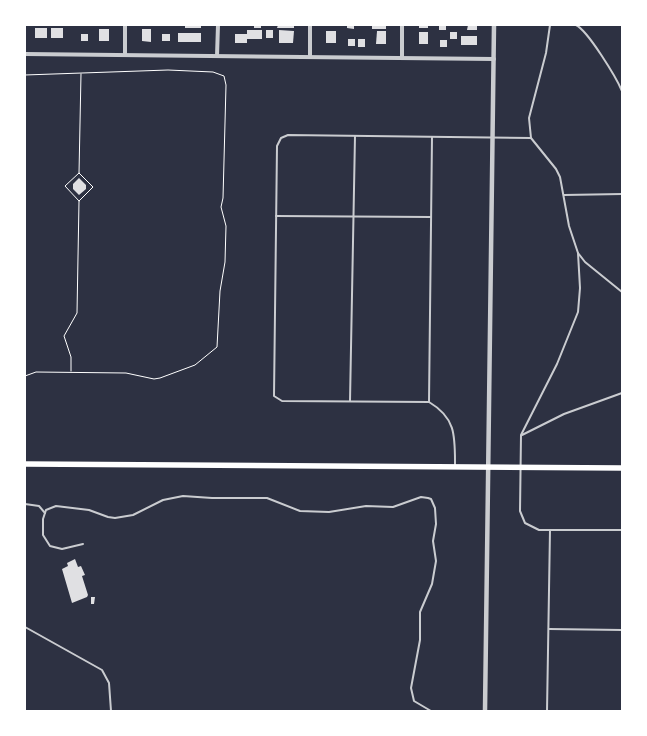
<svg xmlns="http://www.w3.org/2000/svg" width="647" height="736" font-family="'DejaVu Sans',sans-serif">
  <rect width="100%" height="100%" fill="#2d3142"/>
  <g fill="#e0e0e3">
    <rect x="185" y="25" width="16" height="3"/>
    <rect x="254" y="25" width="7" height="3"/>
    <polygon points="278,25 294,25 294,28 277,28"/>
    <polygon points="347,25 354,25 354,29 347,28"/>
    <rect x="372" y="25" width="14" height="4"/>
    <rect x="419" y="25" width="9" height="3"/>
    <rect x="439" y="25" width="7" height="5"/>
    <polygon points="468,25 477,25 477,30 467,30"/>
    <rect x="35" y="28" width="12" height="10"/>
    <rect x="51" y="28" width="12" height="10"/>
    <rect x="99" y="29" width="10" height="12"/>
    <polygon points="142,29 151,29 151,42 142,41"/>
    <polygon points="247,30 262,30 262,39 247,39 247,43 235,43 235,34 247,34"/>
    <rect x="266" y="30" width="7" height="8"/>
    <polygon points="279,30 294,31 293,43 279,43"/>
    <rect x="326" y="31" width="10" height="12"/>
    <polygon points="377,31 386,31 386,44 376,44"/>
    <rect x="419" y="32" width="9" height="12"/>
    <rect x="450" y="32" width="7" height="7"/>
    <rect x="178" y="33" width="23" height="9"/>
    <rect x="81" y="34" width="7" height="7"/>
    <rect x="162" y="34" width="8" height="7"/>
    <rect x="461" y="36" width="16" height="9"/>
    <rect x="348" y="39" width="7" height="7"/>
    <rect x="358" y="39" width="7" height="8"/>
    <rect x="440" y="40" width="7" height="7"/>
    <polygon points="79,178 86,185 86,189 79,195 73,189 73,184"/>
    <polygon points="75,559 78,567 81,566 85,575 82,576 88,595 87,597 72,603 62,569 68,566 67,563"/>
    <polygon points="91,597 95,597 94,604 91,604"/>
  </g>
  <g fill="none" stroke-linecap="round" stroke-linejoin="round">
    <g stroke="#fff" stroke-width="1">
      <polyline points="25,75 168,70 213,72 224,76 226,85 223,198 221,207 226,226 225,262 220,291 217,347 195,365 160,378 154,379 126,373 36,372 25,376"/>
      <polyline points="79,201 65,186 79,173"/>
      <polyline points="71,371 71,357 64,336 77,313 79,201 93,187 79,173 81,74"/>
    </g>
    <g stroke="#caccd0" stroke-width="2">
      <polyline points="550,25 546,53 529,118 531,138 556,169 560,177 569,226 578,253 585,262 622,292"/>
      <path d="M576 25C588 31 616 77 622 91"/>
      <polyline points="564,195 622,194"/>
      <polyline points="276,216 431,217"/>
      <polyline points="578,253 580,288 578,312 557,364 521,435 520,511 525,523 539,530 622,530"/>
      <polyline points="350,401 355,136"/>
      <polyline points="429,402 432,137"/>
      <polyline points="522,435 564,414 622,393"/>
      <path d="M455 465C455 436 456 418 429 402L282 401 274 396 277 146 281 138 288 135 531 138"/>
      <polyline points="25,504 39,506 45,513"/>
      <polyline points="83,544 62,549 50,546 43,535 43,519 46,510 56,506 89,510 108,517 115,518 133,515 163,500 183,496 212,498 267,498 300,511 329,512 366,506 393,507 421,497 428,498 431,499 435,508 436,524 433,541 436,561 432,584 420,612 420,640 411,688 414,701 431,711"/>
      <polyline points="25,627 102,670 109,683 111,711"/>
      <polyline points="549,629 622,630"/>
      <polyline points="547,711 550,530"/>
    </g>
    <g stroke="#caccd0" stroke-width="4">
      <polyline points="25,54 494,59"/>
      <polyline points="125,55 125,25"/>
      <polyline points="217,56 218,25"/>
      <polyline points="310,56 310,25"/>
      <polyline points="402,57 402,25"/>
    </g>
    <polyline stroke="#caccd0" stroke-width="4.5" points="485,711 494,25"/>
    <polyline stroke="#fff" stroke-width="5.5" points="25,464 622,468"/>
  </g>
  <rect width="647" height="736" fill="none" stroke="#ffffff" stroke-width="52"/>
</svg>
